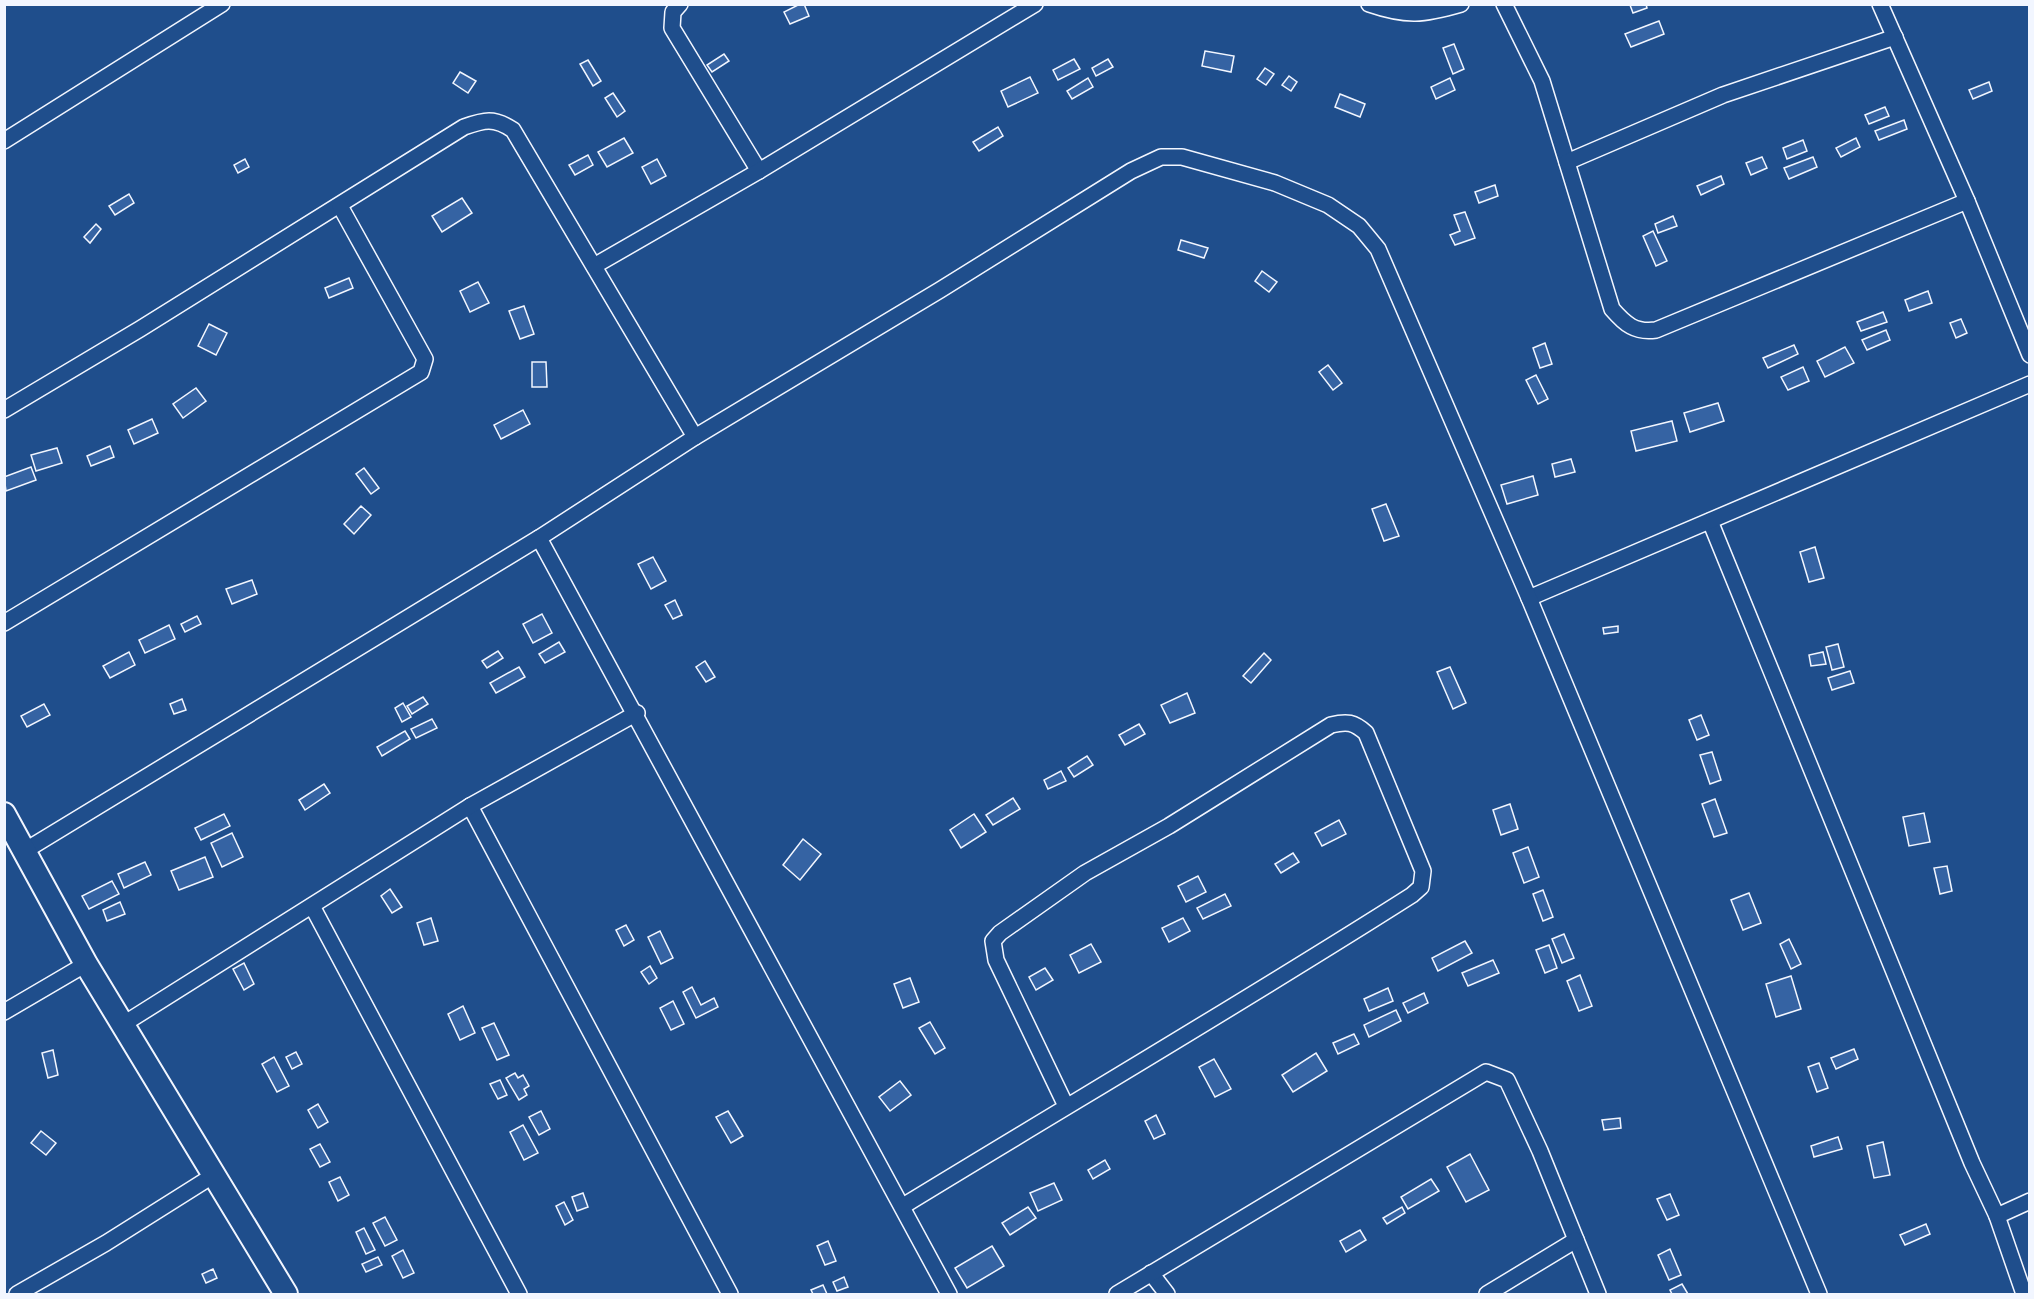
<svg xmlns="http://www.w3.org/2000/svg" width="2034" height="1299" font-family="Spectral,serif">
  <rect width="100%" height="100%" fill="#1f4e8c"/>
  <g fill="#3563a3" stroke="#f2f6ff" stroke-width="1.5">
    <polygon points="800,4 804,4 809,16 790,24 784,12"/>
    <polygon points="1646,4 1647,8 1633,13 1630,5"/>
    <polygon points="1659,21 1664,34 1631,47 1625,34"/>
    <polygon points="1454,44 1464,69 1453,74 1443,48"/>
    <polygon points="1205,51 1234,56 1231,72 1202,66"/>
    <polygon points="724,54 729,61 712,72 707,65"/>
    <polygon points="1074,59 1080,69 1058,80 1053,70"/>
    <polygon points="1108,59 1113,67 1096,76 1092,68"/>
    <polygon points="588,60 601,81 593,86 580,64"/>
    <polygon points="1265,68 1274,74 1266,85 1257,79"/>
    <polygon points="460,72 476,81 468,93 453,83"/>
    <polygon points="1289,76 1297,82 1291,91 1282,85"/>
    <polygon points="1030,77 1038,93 1008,107 1001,91"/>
    <polygon points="1088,78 1093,87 1072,99 1067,91"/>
    <polygon points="1450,78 1455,90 1436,99 1431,87"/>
    <polygon points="1989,82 1992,91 1973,99 1969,90"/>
    <polygon points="613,93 625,111 617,117 605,98"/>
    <polygon points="1340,94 1365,104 1360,117 1335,107"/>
    <polygon points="1885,107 1889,116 1869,124 1865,115"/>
    <polygon points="1904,120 1907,129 1879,140 1875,131"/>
    <polygon points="998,127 1003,136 979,151 973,142"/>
    <polygon points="624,138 633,153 607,167 598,152"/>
    <polygon points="1856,138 1860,147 1841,157 1836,148"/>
    <polygon points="1803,140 1807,151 1787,159 1783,148"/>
    <polygon points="588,155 593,165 575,175 569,165"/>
    <polygon points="1762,157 1767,168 1751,175 1746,163"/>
    <polygon points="1813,157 1817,167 1789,179 1784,168"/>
    <polygon points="245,159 249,167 238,173 234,165"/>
    <polygon points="657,159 666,176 651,184 642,167"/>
    <polygon points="1721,176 1724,184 1701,195 1697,186"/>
    <polygon points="1495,185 1498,196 1479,203 1475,192"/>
    <polygon points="129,194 134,203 115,215 109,206"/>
    <polygon points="462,198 472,213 442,232 432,216"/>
    <polygon points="1465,212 1475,238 1455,245 1450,235 1460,231 1454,215"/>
    <polygon points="1673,216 1677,226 1658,233 1655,224"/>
    <polygon points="96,224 101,229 90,243 84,237"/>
    <polygon points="1653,231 1667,261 1656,266 1643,236"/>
    <polygon points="1181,240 1208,248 1204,258 1178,250"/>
    <polygon points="1262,271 1277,282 1269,292 1255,281"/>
    <polygon points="349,278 353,288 329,298 325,288"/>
    <polygon points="478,282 489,303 470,312 460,291"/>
    <polygon points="1928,291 1932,303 1909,311 1905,300"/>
    <polygon points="524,306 534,334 520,339 509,311"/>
    <polygon points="1883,312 1887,322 1861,331 1857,322"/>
    <polygon points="1961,319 1967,333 1956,338 1950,323"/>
    <polygon points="209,324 227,333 216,355 198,346"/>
    <polygon points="1886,330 1890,340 1867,350 1862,340"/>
    <polygon points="1545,343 1552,364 1540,368 1533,348"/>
    <polygon points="1794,345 1798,354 1768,368 1763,358"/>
    <polygon points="1845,347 1854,363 1825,377 1817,361"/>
    <polygon points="532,362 546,362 547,387 532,387"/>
    <polygon points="1328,365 1342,383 1333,390 1319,372"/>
    <polygon points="1803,367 1809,381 1788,390 1781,377"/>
    <polygon points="1536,375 1548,399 1538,404 1526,380"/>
    <polygon points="196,388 206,401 183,418 173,404"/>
    <polygon points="1718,403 1724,421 1690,432 1684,413"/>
    <polygon points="523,410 530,424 501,439 494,425"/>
    <polygon points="152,419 158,433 134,444 128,430"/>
    <polygon points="1672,421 1677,441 1636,451 1631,431"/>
    <polygon points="110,446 114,457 91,466 87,456"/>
    <polygon points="57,448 62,463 36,471 31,455"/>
    <polygon points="1571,459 1575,472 1555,477 1552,464"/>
    <polygon points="31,467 36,480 6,491 4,477"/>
    <polygon points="364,468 379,488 371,494 356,474"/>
    <polygon points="1533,476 1538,495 1507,504 1501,485"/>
    <polygon points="1386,504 1399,536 1384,541 1372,509"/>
    <polygon points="361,506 371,515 354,534 344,524"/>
    <polygon points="1815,547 1824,578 1809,582 1800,552"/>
    <polygon points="653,557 666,581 651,589 638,564"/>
    <polygon points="252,580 257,594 232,604 226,589"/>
    <polygon points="675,600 682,615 673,619 665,605"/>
    <polygon points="542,614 552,633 533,643 523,624"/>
    <polygon points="197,616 201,624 185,632 181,624"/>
    <polygon points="169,625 175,639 145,653 139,640"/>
    <polygon points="1618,626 1618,632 1604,634 1603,628"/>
    <polygon points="559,642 565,652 545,663 539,654"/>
    <polygon points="1838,644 1844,667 1832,670 1826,647"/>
    <polygon points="498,651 503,658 487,668 482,661"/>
    <polygon points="129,652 135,665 110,678 103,666"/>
    <polygon points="1823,652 1826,664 1811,666 1809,655"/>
    <polygon points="1264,653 1271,660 1251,683 1243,676"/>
    <polygon points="705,661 715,677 706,682 696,667"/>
    <polygon points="519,667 525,677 496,693 490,683"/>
    <polygon points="1450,667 1466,703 1453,709 1437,672"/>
    <polygon points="1850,671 1854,683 1832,690 1828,678"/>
    <polygon points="1187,693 1195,713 1170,723 1161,705"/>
    <polygon points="423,697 428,704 412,714 407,706"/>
    <polygon points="182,699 186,710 174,714 170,704"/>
    <polygon points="403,703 411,717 402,722 395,708"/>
    <polygon points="44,704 50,715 27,727 21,716"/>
    <polygon points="1701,715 1709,735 1697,740 1689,720"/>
    <polygon points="432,719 437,728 416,738 411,729"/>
    <polygon points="1139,724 1145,734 1125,745 1119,735"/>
    <polygon points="405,731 410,739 382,756 377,747"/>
    <polygon points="1712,752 1721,780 1710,784 1700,755"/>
    <polygon points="1087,756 1093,765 1074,777 1068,768"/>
    <polygon points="1061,771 1066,781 1048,789 1044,780"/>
    <polygon points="324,784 330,793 305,810 299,800"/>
    <polygon points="1013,798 1020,809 993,825 986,815"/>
    <polygon points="1715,799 1727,833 1714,837 1702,804"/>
    <polygon points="1510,804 1518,829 1501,835 1493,810"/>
    <polygon points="1924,813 1930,842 1909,846 1903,817"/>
    <polygon points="224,814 230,826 201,840 195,828"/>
    <polygon points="974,814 986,832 961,848 950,830"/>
    <polygon points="1339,820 1346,834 1322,846 1315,833"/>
    <polygon points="232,833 243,857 222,867 211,843"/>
    <polygon points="803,839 821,854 800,880 783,865"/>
    <polygon points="1528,847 1539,877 1524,883 1513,853"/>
    <polygon points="1293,853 1299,862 1281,873 1275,864"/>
    <polygon points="205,857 213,877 179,890 171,871"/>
    <polygon points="145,862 151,875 124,888 118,874"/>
    <polygon points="1947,866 1952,891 1940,894 1934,868"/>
    <polygon points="1198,876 1206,892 1186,902 1178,886"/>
    <polygon points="112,881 119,894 89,909 82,896"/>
    <polygon points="390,889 402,907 392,913 381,896"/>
    <polygon points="1543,890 1553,917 1543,921 1533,894"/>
    <polygon points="1749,893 1761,923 1743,930 1731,900"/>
    <polygon points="1225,894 1231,906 1203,919 1197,908"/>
    <polygon points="120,902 125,914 107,921 103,910"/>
    <polygon points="431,918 438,941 424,945 417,923"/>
    <polygon points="1183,918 1190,931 1169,942 1162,928"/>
    <polygon points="626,925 634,940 624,946 616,930"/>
    <polygon points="660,931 673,958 661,964 648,937"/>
    <polygon points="1564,934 1574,958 1562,963 1552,939"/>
    <polygon points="1789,939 1801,964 1791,969 1780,944"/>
    <polygon points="1465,941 1472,953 1438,971 1432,958"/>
    <polygon points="1091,944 1101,962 1079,973 1070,955"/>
    <polygon points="1549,945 1557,968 1545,973 1536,950"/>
    <polygon points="1493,960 1499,973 1468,986 1462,973"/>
    <polygon points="244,963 254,984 244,990 233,969"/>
    <polygon points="650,966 657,978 649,984 641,972"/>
    <polygon points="1045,968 1053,980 1036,990 1029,977"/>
    <polygon points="1580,975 1592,1006 1579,1011 1567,981"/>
    <polygon points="1791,976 1801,1009 1776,1017 1766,984"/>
    <polygon points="910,978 919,1002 903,1008 894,984"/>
    <polygon points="692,987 701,1005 714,998 718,1007 696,1018 683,992"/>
    <polygon points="1388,988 1393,1001 1369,1011 1364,999"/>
    <polygon points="1424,993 1428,1003 1408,1013 1403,1003"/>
    <polygon points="673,1001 684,1024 671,1030 660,1008"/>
    <polygon points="463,1006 475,1033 460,1040 448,1014"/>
    <polygon points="1396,1010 1401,1021 1369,1037 1364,1025"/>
    <polygon points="930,1022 945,1048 935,1054 919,1028"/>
    <polygon points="494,1023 509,1055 497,1060 482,1028"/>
    <polygon points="1354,1034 1359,1044 1338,1054 1333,1043"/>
    <polygon points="1854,1049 1858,1059 1836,1069 1831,1058"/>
    <polygon points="53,1050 58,1075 48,1078 42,1053"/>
    <polygon points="296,1052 302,1064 292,1069 286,1057"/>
    <polygon points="1316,1053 1327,1071 1293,1092 1282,1075"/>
    <polygon points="274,1057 289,1086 277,1092 262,1064"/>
    <polygon points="1214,1059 1231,1089 1215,1097 1199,1067"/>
    <polygon points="1819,1063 1828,1088 1817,1092 1808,1067"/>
    <polygon points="515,1073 518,1078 523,1075 529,1086 524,1089 527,1095 519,1100 506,1078"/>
    <polygon points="500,1080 507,1095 498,1099 490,1084"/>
    <polygon points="900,1081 911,1095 890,1111 879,1097"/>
    <polygon points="318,1104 328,1122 318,1128 308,1110"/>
    <polygon points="541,1111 550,1129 539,1135 529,1117"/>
    <polygon points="728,1111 743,1136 731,1143 716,1117"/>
    <polygon points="1156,1115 1165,1134 1154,1139 1145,1121"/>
    <polygon points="1620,1118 1621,1128 1604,1130 1602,1120"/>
    <polygon points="523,1125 538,1153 524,1160 510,1132"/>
    <polygon points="41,1131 56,1143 46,1155 31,1143"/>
    <polygon points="1838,1137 1842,1149 1814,1157 1811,1146"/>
    <polygon points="1883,1142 1890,1175 1874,1178 1867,1146"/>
    <polygon points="320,1144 330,1162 320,1167 310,1149"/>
    <polygon points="1470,1154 1489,1190 1466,1202 1447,1167"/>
    <polygon points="1105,1160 1110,1169 1093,1179 1088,1170"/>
    <polygon points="340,1177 349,1195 338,1201 329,1182"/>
    <polygon points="1431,1179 1439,1191 1408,1209 1401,1197"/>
    <polygon points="1054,1183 1062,1200 1038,1211 1030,1193"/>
    <polygon points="583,1193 588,1207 577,1211 572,1197"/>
    <polygon points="1670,1194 1679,1215 1667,1220 1657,1199"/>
    <polygon points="564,1202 573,1220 565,1225 556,1206"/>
    <polygon points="1028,1207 1036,1218 1010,1235 1002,1223"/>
    <polygon points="1402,1207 1405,1213 1387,1224 1383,1218"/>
    <polygon points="385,1217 397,1240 385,1246 373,1223"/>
    <polygon points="1926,1224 1930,1234 1905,1245 1900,1235"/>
    <polygon points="364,1228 375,1250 366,1254 356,1232"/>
    <polygon points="1360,1230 1366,1240 1346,1252 1340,1241"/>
    <polygon points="828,1241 836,1261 825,1265 817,1246"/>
    <polygon points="992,1246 1004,1266 967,1288 955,1268"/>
    <polygon points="1670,1249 1681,1275 1669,1280 1658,1255"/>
    <polygon points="403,1250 414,1273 403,1278 392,1256"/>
    <polygon points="378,1257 382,1265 366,1272 362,1264"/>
    <polygon points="213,1269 217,1278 206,1283 202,1274"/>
    <polygon points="844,1277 848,1287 837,1291 833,1282"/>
    <polygon points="1682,1284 1688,1294 1672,1294 1670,1290"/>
    <polygon points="823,1285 827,1294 813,1294 811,1290"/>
  </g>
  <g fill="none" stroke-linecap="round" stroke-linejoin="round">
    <g stroke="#f2f6ff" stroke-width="18">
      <g id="street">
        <polyline points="680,4 673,12 672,28 759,171"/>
        <path d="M1369 4C1407 17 1423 15 1461 4"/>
        <path d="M1504 4 1542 81 1612 309C1625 324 1635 333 1656 330L1967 201"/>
        <polyline points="1880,4 1967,201 2030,355"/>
        <polyline points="4,141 222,4"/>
        <polyline points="1567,162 1723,95 1895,37"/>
        <polyline points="594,266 759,171 1035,4"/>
        <path d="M4 410 140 329 464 127C484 120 494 117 513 130L695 437"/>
        <polyline points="1710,521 1972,1163 1997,1216 2024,1294"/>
        <polyline points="539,538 949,1294"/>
        <polyline points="1529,598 2030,384"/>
        <polyline points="4,623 421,372 425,359 340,206"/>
        <polyline points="470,806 730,1294"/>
        <polyline points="26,850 539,538 695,437 940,290 1131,171 1161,157 1182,157 1275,183 1328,205 1359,226 1378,249 1529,598 1819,1294"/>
        <polyline points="312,906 519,1294"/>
        <polyline points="4,1012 86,964"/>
        <polyline points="122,1025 470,806 637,713"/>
        <path d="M903 1206C1073 1102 1244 1002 1412 895L1421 887 1423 871 1366 733C1354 722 1347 721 1331 725L1169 826 1085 873 1000 933 993 941 996 960 1066 1106"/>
        <polyline points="1997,1216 2030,1201"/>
        <polyline points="1151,1273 1167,1294"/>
        <polyline points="17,1294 106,1243 214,1175"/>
        <polyline points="1117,1294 1486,1072 1507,1080 1540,1151 1598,1294"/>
        <polyline points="1487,1294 1576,1240"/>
      </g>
    </g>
    <g stroke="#f2f6ff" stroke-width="26">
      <polyline id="secondary" points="4,814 86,964 286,1294"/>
    </g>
    <use href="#street" stroke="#1f4e8c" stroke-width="15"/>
    <use href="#secondary" stroke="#1f4e8c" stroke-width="22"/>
  </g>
  <rect width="2034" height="1299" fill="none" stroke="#f2f6ff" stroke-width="12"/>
</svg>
